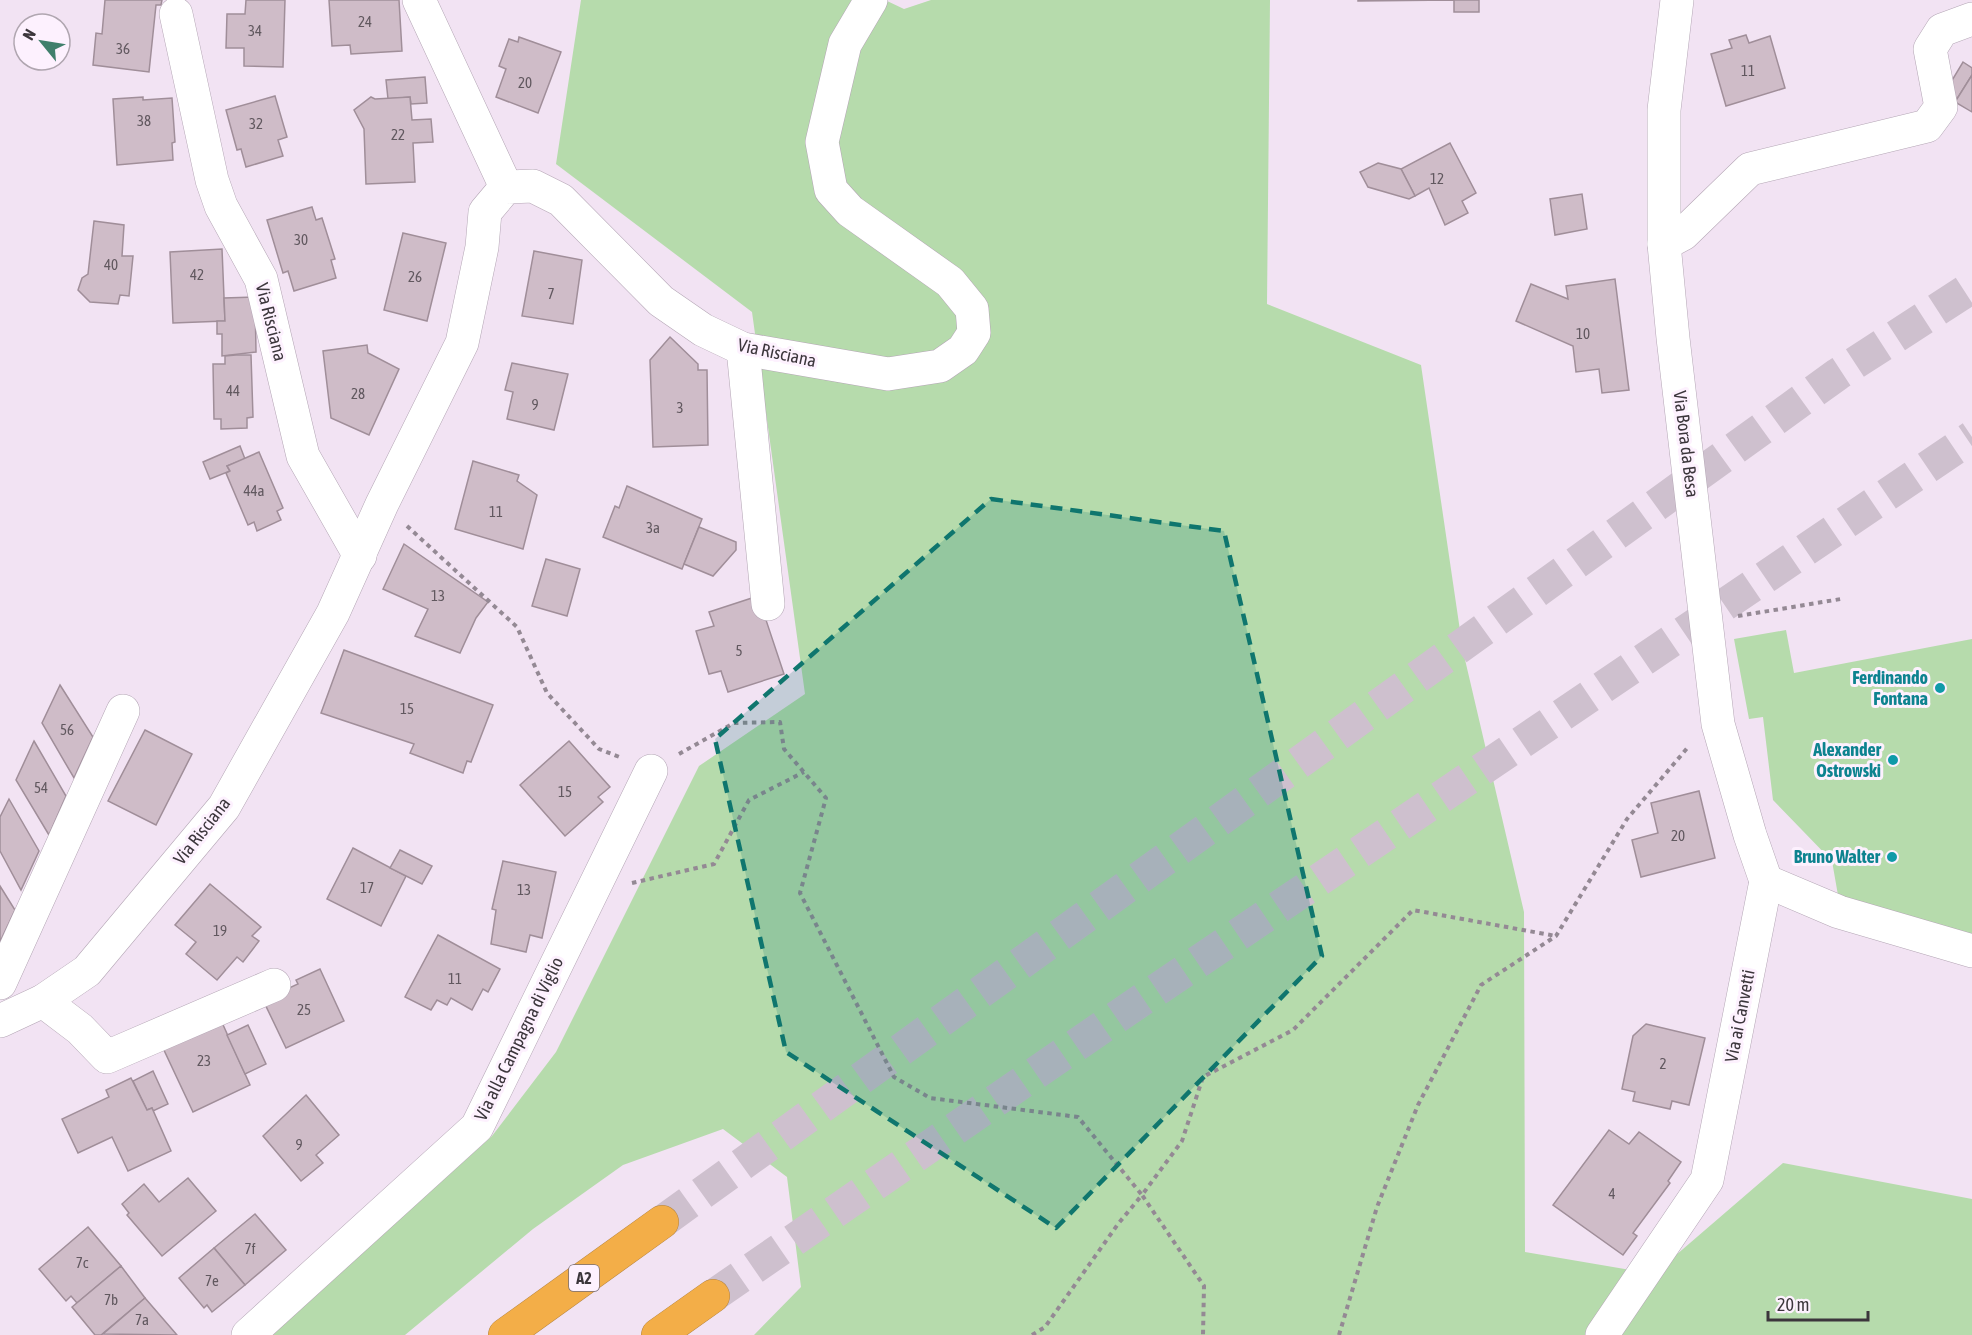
<svg xmlns="http://www.w3.org/2000/svg" width="1972" height="1335" font-family="'Asap Condensed',sans-serif">
  <rect width="100%" height="100%" fill="#f2e3f3"/>
  <g fill="#b6dbac">
    <polygon points="581,0 885,0 904,9 931,0 1270,0 1267,304 1421,365 1463,651 1524,912 1525,1252 1654,1274 1783,1163 1972,1199 1972,1335 754,1335 801,1287 787,1177 723,1129 623,1165 533,1229 405,1335 271,1335 492,1136 556,1052 699,766 805,694 752,312 556,164"/>
    <polygon points="1786,630 1794,673 1972,639 1972,941 1839,901 1832,861 1773,800 1763,717 1749,719 1734,639"/>
  </g>
  <g fill="#cfbcc8" stroke="#a08e99" stroke-width="1.5">
    <polygon points="105,0 162,0 161,5 156,5 149,72 93,65 96,33 102,34"/>
    <polygon points="246,0 285,0 283,67 244,66 244,48 226,48 227,14 245,14"/>
    <polygon points="329,0 399,0 402,51 351,54 350,45 332,46"/>
    <polygon points="1454,0 1358,1 1358,0 1479,0 1479,12 1454,12"/>
    <polygon points="1746,35 1749,43 1770,36 1785,88 1726,106 1711,54 1732,48 1729,40"/>
    <polygon points="519,37 561,52 538,113 496,97 506,69 499,66 509,39 518,42"/>
    <polygon points="1963,62 1972,68 1972,75 1957,99 1945,92"/>
    <polygon points="1972,75 1972,112 1955,102"/>
    <polygon points="425,77 427,103 411,104 410,97 388,99 386,80"/>
    <polygon points="275,96 287,137 278,140 283,156 246,167 241,149 237,150 226,110"/>
    <polygon points="143,97 143,100 172,98 175,142 172,143 173,160 117,165 113,99"/>
    <polygon points="371,97 375,99 410,97 412,120 431,119 433,142 413,143 415,182 366,184 364,129 354,110"/>
    <polygon points="1450,143 1476,193 1462,201 1468,213 1445,225 1429,188 1415,196 1401,169"/>
    <polygon points="1378,163 1401,169 1415,196 1409,199 1368,187 1360,172"/>
    <polygon points="1582,194 1587,229 1555,235 1550,199"/>
    <polygon points="312,207 316,220 322,218 335,259 331,260 336,278 294,291 288,271 283,273 267,220"/>
    <polygon points="94,221 124,225 122,256 133,256 129,296 120,295 118,304 90,302 78,290 82,278 88,274"/>
    <polygon points="403,233 446,243 427,321 384,310"/>
    <polygon points="222,249 225,321 173,323 170,252"/>
    <polygon points="534,251 582,260 573,324 522,316"/>
    <polygon points="1615,279 1629,390 1602,393 1599,369 1576,372 1573,346 1516,321 1531,284 1568,299 1566,286"/>
    <polygon points="255,297 256,352 222,356 222,334 217,334 217,321 225,321 224,298"/>
    <polygon points="670,337 698,364 698,370 707,370 708,445 653,447 650,360"/>
    <polygon points="367,345 368,353 399,369 369,435 331,418 323,351"/>
    <polygon points="236,355 251,355 253,417 247,418 247,428 221,429 221,419 214,419 213,364 225,364 225,356"/>
    <polygon points="512,363 568,374 554,430 507,419 513,392 505,390"/>
    <polygon points="240,446 245,459 227,466 230,471 210,479 203,462"/>
    <polygon points="259,452 283,508 277,511 281,520 257,531 254,522 248,525 226,473 230,471 227,466"/>
    <polygon points="473,461 519,475 517,481 537,495 523,549 455,529"/>
    <polygon points="627,486 702,519 682,569 603,537 615,506 619,508"/>
    <polygon points="699,527 736,542 736,550 713,576 684,564"/>
    <polygon points="404,544 488,602 476,618 460,653 415,636 428,609 383,589"/>
    <polygon points="546,559 580,569 567,616 532,606"/>
    <polygon points="758,596 784,674 728,692 721,671 709,674 696,631 714,626 709,612"/>
    <polygon points="344,650 493,705 471,762 467,761 463,773 410,753 414,744 321,713"/>
    <polygon points="60,685 93,737 74,778 42,723"/>
    <polygon points="145,730 192,754 156,825 108,801"/>
    <polygon points="34,741 66,796 49,835 16,780"/>
    <polygon points="569,741 610,787 598,797 603,802 565,836 520,785"/>
    <polygon points="1699,791 1715,858 1641,877 1632,840 1658,833 1651,803"/>
    <polygon points="9,799 39,851 21,890 0,851 0,817"/>
    <polygon points="353,848 406,876 381,926 327,899"/>
    <polygon points="400,850 432,866 422,884 390,868"/>
    <polygon points="503,861 556,872 542,938 530,935 526,952 491,944 496,910 492,909"/>
    <polygon points="210,884 261,927 252,936 259,941 243,962 237,957 217,980 186,954 196,942 175,925"/>
    <polygon points="0,886 15,910 0,942"/>
    <polygon points="438,935 500,969 488,992 483,989 472,1010 451,998 447,1005 437,1000 431,1010 405,997"/>
    <polygon points="320,969 344,1021 286,1048 263,1000 298,984 296,980"/>
    <polygon points="220,1018 250,1085 193,1112 163,1048"/>
    <polygon points="1646,1024 1705,1038 1689,1105 1672,1101 1670,1109 1633,1101 1635,1092 1622,1089 1633,1036"/>
    <polygon points="248,1025 266,1064 245,1074 227,1035"/>
    <polygon points="153,1071 168,1104 153,1111 152,1108 147,1110 133,1081"/>
    <polygon points="131,1078 147,1110 152,1108 171,1151 128,1171 112,1137 78,1153 62,1119 109,1097 106,1090"/>
    <polygon points="306,1095 339,1135 316,1155 323,1163 301,1181 263,1136"/>
    <polygon points="1609,1130 1629,1144 1639,1132 1681,1162 1668,1181 1670,1183 1633,1233 1637,1236 1623,1255 1553,1205"/>
    <polygon points="188,1178 216,1211 162,1256 127,1215 129,1213 122,1204 144,1184 159,1202"/>
    <polygon points="255,1214 286,1250 245,1285 214,1248"/>
    <polygon points="88,1227 121,1266 77,1303 71,1296 66,1301 39,1269"/>
    <polygon points="214,1248 245,1285 212,1312 207,1305 204,1308 179,1278"/>
    <polygon points="121,1266 145,1298 101,1335 95,1335 72,1307"/>
    <polygon points="145,1298 177,1335 103,1334"/>
  </g>
  <g fill="none" stroke-linecap="round" stroke-linejoin="round">
    <g stroke="#cec0ce" stroke-width="33" stroke-dasharray="33 16" stroke-linecap="butt">
      <polyline points="662,1222 1838,374 1972,287"/>
      <polyline points="713,1296 1127,1010 1972,437"/>
    </g>
    <g stroke="#b4a6b5" stroke-width="34">
      <g id="minor">
        <polyline points="419,0 506,187"/>
        <polyline points="1677,0 1664,110 1664,244 1673,338 1718,724 1750,835 1766,881"/>
        <polyline points="176,14 212,180 221,206 261,279 303,456 360,556"/>
        <polyline points="1664,244 1683,234 1750,169 1927,126 1941,107 1930,49 1942,30 1972,19"/>
        <polyline points="743,349 768,604"/>
        <polyline points="1766,881 1839,912 1972,951"/>
        <polyline points="0,983 123,711"/>
        <polyline points="43,1001 80,1029 107,1057 274,985"/>
        <polyline points="0,1021 43,1001 87,971 224,807 333,613 382,504 462,343 482,247 485,212 506,187 533,186 561,200 661,301 703,330 743,349 888,374 940,366 963,350 974,333 972,309 950,282 850,211 831,190 822,142 845,44 871,0"/>
        <polyline points="248,1335 477,1127 651,771"/>
        <polyline points="1602,1335 1707,1180 1766,881"/>
      </g>
    </g>
    <g stroke="#b38444" stroke-width="34">
      <g id="highway">
        <polyline points="505,1335 662,1222"/>
        <polyline points="658,1335 713,1296"/>
      </g>
    </g>
    <g stroke="#948994" stroke-width="4" stroke-dasharray="4.5 4.5" stroke-linecap="butt">
      <polyline points="407,526 517,627 547,693 599,749 622,758"/>
      <polyline points="1738,616 1841,599"/>
      <polyline points="679,754 734,723 780,722 784,749 826,798 800,893 894,1077 930,1098 1078,1117 1142,1195 1182,1141 1203,1077 1293,1030 1413,910 1556,936"/>
      <polyline points="632,883 714,864 749,800 804,772"/>
      <polyline points="1032,1335 1045,1327 1118,1224 1142,1195 1204,1286 1203,1335"/>
      <polyline points="1339,1335 1377,1207 1418,1105 1481,985 1556,936 1627,819 1689,746"/>
    </g>
    <use href="#minor" stroke="#fff" stroke-width="33"/>
    <use href="#highway" stroke="#f3ae48" stroke-width="33"/>
  </g>
  <path fill="#0f766e" fill-opacity="0.2" stroke="#0f766e" stroke-width="4.5" stroke-dasharray="12 8" stroke-linejoin="round" d="M991 499 1224 531 1322 956 1056 1228 786 1052 715 739Z"/>
  <g fill="#0f9aa8" stroke="#fdf1fe" stroke-width="2">
    <circle cx="1940" cy="688" r="6"/>
    <circle cx="1893" cy="760" r="6"/>
    <circle cx="1892" cy="857" r="6"/>
  </g>
  <g text-anchor="middle" stroke-width="6" stroke-linejoin="round" paint-order="stroke">
    <g font-size="15" fill="#61585f">
      <text x="365" y="27">24</text>
      <text x="255" y="36">34</text>
      <text x="123" y="54">36</text>
      <text x="1748" y="76">11</text>
      <text x="525" y="88">20</text>
      <text x="144" y="126">38</text>
      <text x="256" y="129">32</text>
      <text x="398" y="140">22</text>
      <text x="1437" y="184">12</text>
      <text x="301" y="245">30</text>
      <text x="111" y="270">40</text>
      <text x="197" y="280">42</text>
      <text x="415" y="282">26</text>
      <text x="551" y="299">7</text>
      <text x="1583" y="339">10</text>
      <text x="233" y="396">44</text>
      <text x="358" y="399">28</text>
      <text x="535" y="410">9</text>
      <text x="680" y="413">3</text>
      <text x="254" y="496">44a</text>
      <text x="496" y="517">11</text>
      <text x="653" y="533">3a</text>
      <text x="438" y="601">13</text>
      <text x="739" y="656">5</text>
      <text x="407" y="714">15</text>
      <text x="67" y="735">56</text>
      <text x="41" y="793">54</text>
      <text x="565" y="797">15</text>
      <text x="1678" y="841">20</text>
      <text x="367" y="893">17</text>
      <text x="524" y="895">13</text>
      <text x="220" y="936">19</text>
      <text x="455" y="984">11</text>
      <text x="304" y="1015">25</text>
      <text x="204" y="1066">23</text>
      <text x="1663" y="1069">2</text>
      <text x="299" y="1150">9</text>
      <text x="1612" y="1199">4</text>
      <text x="250" y="1254">7f</text>
      <text x="82" y="1268">7c</text>
      <text x="212" y="1286">7e</text>
      <text x="111" y="1305">7b</text>
      <text x="142" y="1325">7a</text>
    </g>
    <rect fill="#fdf1fe" stroke="#766e76" stroke-width="1.5" x="569" y="1265" width="30" height="26" rx="4.5"/>
    <g font-size="16" font-weight="bold" fill="#3c363c">
      <text x="584" y="1284">A2</text>
    </g>
    <g font-size="18" fill="#3c363c" stroke="#fdf1fe">
      <text transform="translate(271 322) rotate(76)" y="6">Via Risciana</text>
      <text transform="translate(777 353) rotate(12)" y="6">Via Risciana</text>
      <text transform="translate(1686 444) rotate(83)" y="6">Via Bora da Besa</text>
      <text transform="translate(202 831) rotate(-52)" y="6">Via Risciana</text>
      <text transform="translate(1740 1016) rotate(-79)" y="6">Via ai Canvetti</text>
      <text transform="translate(519 1039) rotate(-64)" y="6">Via alla Campagna di Viglio</text>
    </g>
    <g font-size="18" font-weight="bold" fill="#0d838f" stroke="#fdf1fe" text-anchor="end">
      <text x="1928" y="684">Ferdinando<tspan x="1928" dy="21">Fontana</tspan></text>
      <text x="1881" y="756">Alexander<tspan x="1881" dy="21">Ostrowski</tspan></text>
      <text x="1880" y="863">Bruno Walter</text>
    </g>
  </g>
  <g transform="translate(42 42) rotate(300)"><circle r="28" fill="#fdf1fe" stroke="#b0a6b0" stroke-width="1.5"/>
  <path d="M0-4.5L10 22L0 15L-10 22Z" fill="#407f6c"/>
  <text y="-9" font-size="16" font-weight="bold" text-anchor="middle" fill="#3c363c">N</text>
  </g>
  <path d="M1768 1311v9h100v-9" fill="none" stroke="#3c363c" stroke-width="3"/>
  <text x="1777" y="1311" font-size="18" fill="#3c363c" stroke="#fdf1fe" stroke-width="4.5" paint-order="stroke">20 m</text>
</svg>
